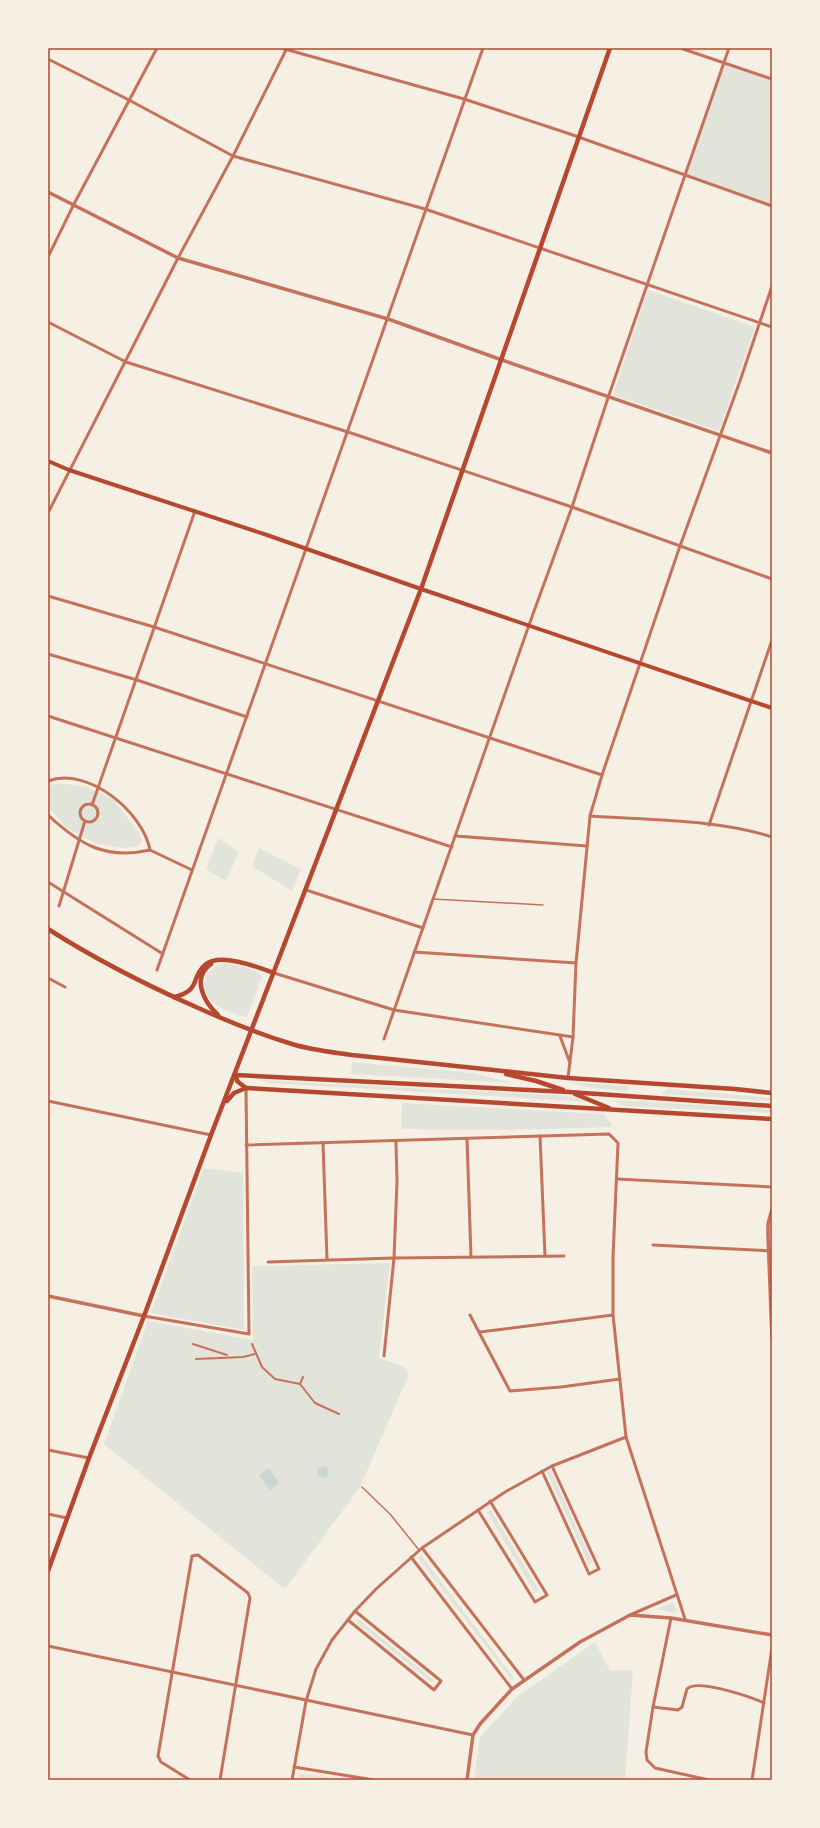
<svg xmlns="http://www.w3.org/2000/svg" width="820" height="1828" font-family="'Roboto Condensed',sans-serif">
  <rect width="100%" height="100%" fill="#f6efe4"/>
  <g fill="#e2e4dc">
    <polygon points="724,63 772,79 772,206 685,176"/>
    <polygon points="648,290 755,327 719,431 613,395"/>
    <polygon points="59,783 86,787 114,800 139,833 142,840 138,846 124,848 97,844 67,828 48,807 48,786"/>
    <polygon points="218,838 239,852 226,881 206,869"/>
    <polygon points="259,848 301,869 292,891 252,866"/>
    <path d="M225 963C237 965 252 968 262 976L247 1017C237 1014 223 1011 215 1004 197 990 203 968 225 963Z"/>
    <polygon points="352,1062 473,1073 513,1083 351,1074"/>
    <polygon points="260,1080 570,1096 588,1102 268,1083"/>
    <polygon points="566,1082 630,1086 627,1091 594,1088"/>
    <polygon points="668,1089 772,1098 772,1101 662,1094"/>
    <polygon points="612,1100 772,1109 772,1113 624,1106"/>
    <polygon points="402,1103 604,1114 613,1127 504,1130 401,1129"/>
    <polygon points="204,1168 243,1173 244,1330 151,1313"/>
    <polygon points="390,1263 379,1358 403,1366 409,1374 360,1487 285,1589 104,1444 148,1321 253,1340 252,1266"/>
    <polygon points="551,1471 593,1563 589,1564 547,1473"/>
    <polygon points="491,1510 539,1590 535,1593 487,1512"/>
    <polygon points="421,1555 514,1678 512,1680 418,1558"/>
    <polygon points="673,1602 677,1613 656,1609"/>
    <polygon points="358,1619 434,1680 431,1682 356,1622"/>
    <polygon points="595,1642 610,1671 633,1670 625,1780 474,1780 480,1737 518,1696"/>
    <polygon points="299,1773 342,1780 310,1780 298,1778"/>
  </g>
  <g fill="#c9d6d2">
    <circle cx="323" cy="1472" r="6"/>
    <polygon points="269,1468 279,1483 270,1490 259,1475"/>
  </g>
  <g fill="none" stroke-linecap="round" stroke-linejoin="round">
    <g stroke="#c5725c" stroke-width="1.5">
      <polyline points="433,899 543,905"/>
      <polyline points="362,1487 390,1514 419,1550"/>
    </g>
    <g stroke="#c5725c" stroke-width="2">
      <polyline points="193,1344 227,1355"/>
      <polyline points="252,1344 262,1367 275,1379 300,1384 315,1403 339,1414"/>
      <polyline points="196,1359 243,1357 255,1354"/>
      <polyline points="300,1384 303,1377"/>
    </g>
    <g stroke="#c5725c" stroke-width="3">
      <polyline points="281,48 464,99 570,134 772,206"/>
      <polyline points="680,48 772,79"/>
      <polyline points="48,59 129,100 233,156 425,209 772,327"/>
      <polyline points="48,257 74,204 157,48"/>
      <polyline points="48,322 126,362 348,432 572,507 772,579"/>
      <polyline points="48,513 178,258 233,156 287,48"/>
      <polyline points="48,596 154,627 602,775"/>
      <polyline points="48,654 137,680 247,717"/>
      <polyline points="48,716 452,847"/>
      <path d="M48 781C88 766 143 812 150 850L192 870"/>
      <circle cx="89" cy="813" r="9"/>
      <polyline points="92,805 195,511"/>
      <path d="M48 815C80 845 106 860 150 850"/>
      <path d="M590 816C648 820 717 819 772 837"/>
      <polyline points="709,825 772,640"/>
      <polyline points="456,836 587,846"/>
      <polyline points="48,882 163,954"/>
      <polyline points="306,890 423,928"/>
      <polyline points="59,906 85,821"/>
      <polyline points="414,952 576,963"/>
      <polyline points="157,970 483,48"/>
      <polyline points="274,973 394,1010 573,1037"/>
      <polyline points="48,978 65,987"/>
      <polyline points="560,1036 570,1063"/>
      <polyline points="384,1039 529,625 572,507 609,395 729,48"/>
      <polyline points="568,1078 573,1037 576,963 590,816 602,775 680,546 740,381 772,286"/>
      <polyline points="48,1101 211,1135"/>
      <polyline points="540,1136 545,1256"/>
      <polyline points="467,1139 471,1257"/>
      <polyline points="323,1143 327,1259"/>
      <polyline points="246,1145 609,1134 618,1143 613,1257 613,1315 626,1437 685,1619"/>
      <polyline points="617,1179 772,1187"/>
      <polyline points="653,1245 772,1251"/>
      <polyline points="268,1262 394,1258 564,1256"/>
      <polyline points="470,1315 510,1391 561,1387 620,1379"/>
      <polyline points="144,1316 249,1334 246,1088"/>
      <polyline points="480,1332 613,1315"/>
      <polyline points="384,1356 394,1258 397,1182 396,1142"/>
      <polyline points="48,1450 89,1458"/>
      <polyline points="542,1471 589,1574 599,1569 552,1466"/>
      <polyline points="478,1510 535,1602 547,1595 490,1501"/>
      <polyline points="48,1514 67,1518"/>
      <polyline points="422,1548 524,1680"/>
      <polyline points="411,1557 512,1689"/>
      <polyline points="630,1615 676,1595"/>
      <polyline points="671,1618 653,1707 646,1752 647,1760 655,1768 709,1780"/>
      <polyline points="348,1620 434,1690 441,1681 355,1611"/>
      <polyline points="48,1646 473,1735"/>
      <path d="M653 1707 678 1710 682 1707 687 1689C696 1678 751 1697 764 1703"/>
      <polyline points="294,1767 374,1780"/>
      <polyline points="190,1780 161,1762 158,1756 192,1556 198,1555 248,1593 250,1598 220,1780"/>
      <polyline points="292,1780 306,1701 316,1669 332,1640 355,1611 376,1589 422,1548 505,1492 552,1466 626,1437"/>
      <polyline points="752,1780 772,1648"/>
    </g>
    <g stroke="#c5725c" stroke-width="3.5">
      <polyline points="48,192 178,258 388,319 502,360 772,453"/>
      <polyline points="772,1209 768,1224 768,1235 772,1338"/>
      <polyline points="48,1296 144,1316"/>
      <polyline points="467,1780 473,1735 480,1724 512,1689 580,1642 619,1621 630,1615 671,1618 772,1635"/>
    </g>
    <polyline stroke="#b5482f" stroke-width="4" points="48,461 69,470 267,535 421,589 772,708"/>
    <g stroke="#b5482f" stroke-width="4.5">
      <path d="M48 929C95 959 144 984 196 1007 227 1021 259 1034 292 1044 311 1050 332 1052 352 1055L568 1078 735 1089 772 1093"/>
      <path d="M211 964C191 978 204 1002 218 1015"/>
      <path d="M174 997C202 990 190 978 205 965 219 952 258 967 274 973"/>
      <polyline points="506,1074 536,1081 563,1090"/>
      <polyline points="236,1075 569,1092 772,1106"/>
      <polyline points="236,1075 237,1081 246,1088"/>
      <polyline points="575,1094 609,1108"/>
      <polyline points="227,1101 234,1093 246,1088 772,1119"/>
      <polyline points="48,1571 89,1458 144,1316 211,1135 421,589 610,48"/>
    </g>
  </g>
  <rect width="820" height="1828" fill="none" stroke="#f6efe4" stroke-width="98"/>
  <rect x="49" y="49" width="722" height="1730" fill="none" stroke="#b5482f" stroke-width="1.5"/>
</svg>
